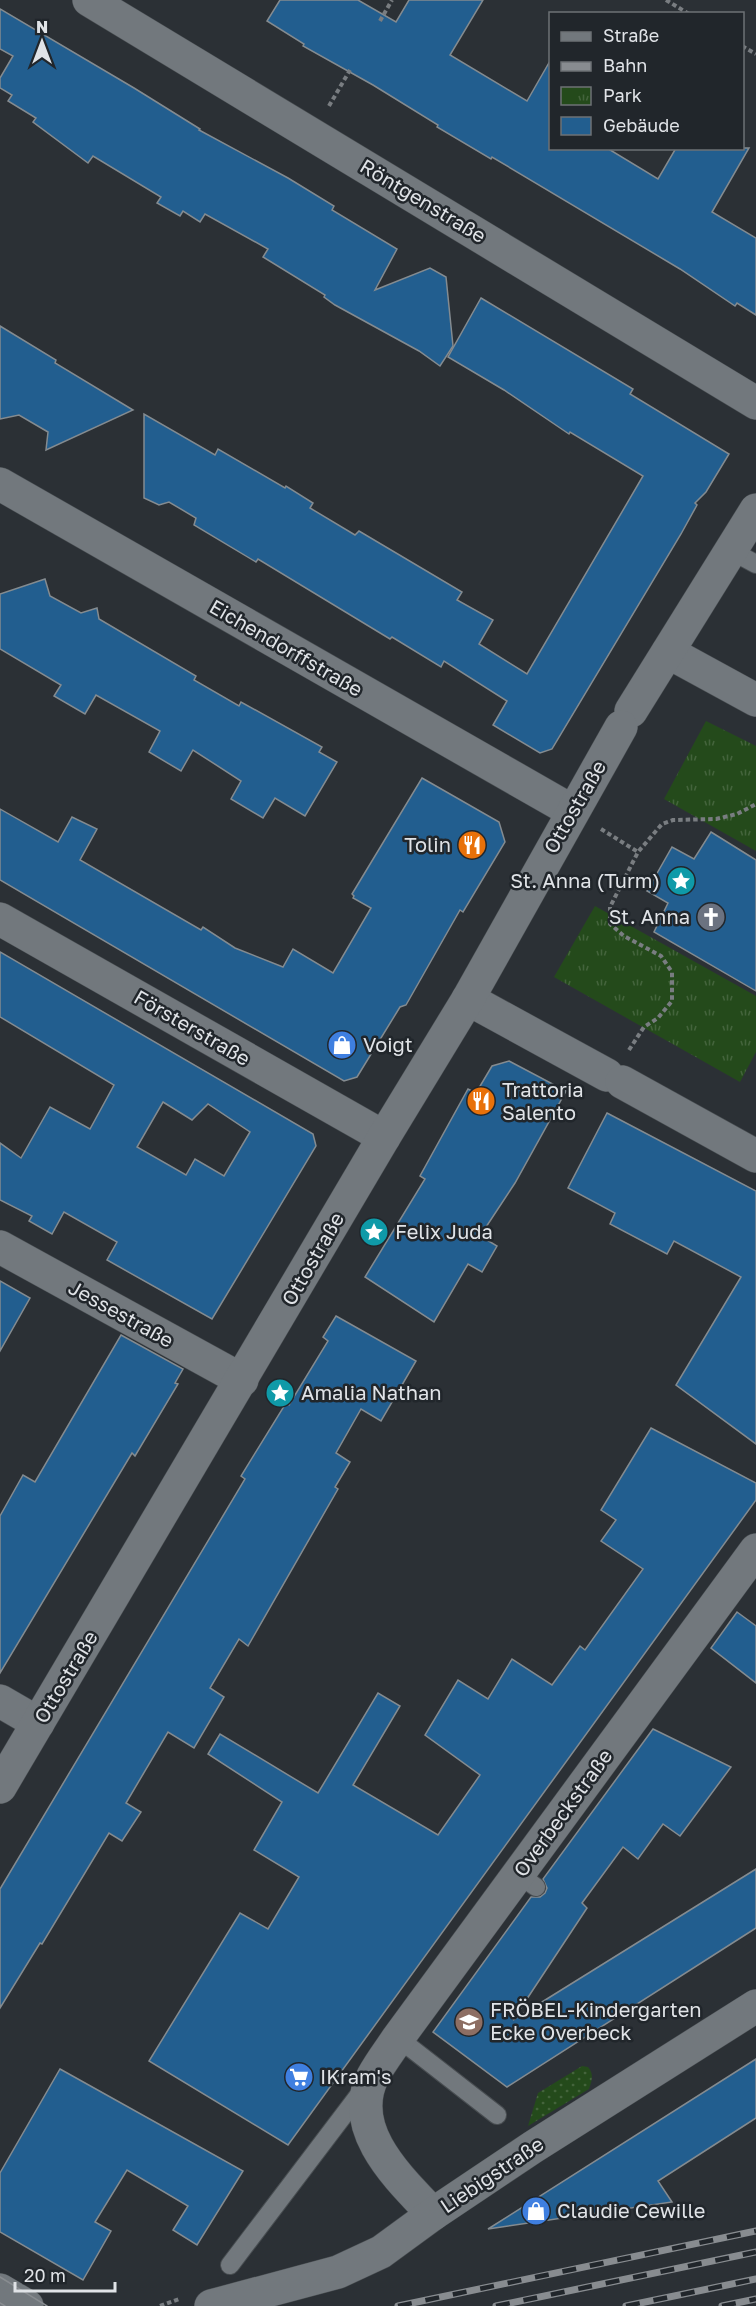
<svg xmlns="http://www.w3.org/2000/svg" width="756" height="2306" font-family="'Golos Text',sans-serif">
  <defs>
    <pattern id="grass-dots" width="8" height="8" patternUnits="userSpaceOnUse" patternTransform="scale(1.5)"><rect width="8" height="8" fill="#244a1b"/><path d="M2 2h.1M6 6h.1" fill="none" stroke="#44643c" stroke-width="1.8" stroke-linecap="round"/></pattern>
    <pattern id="park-tufts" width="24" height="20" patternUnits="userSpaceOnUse" patternTransform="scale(1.5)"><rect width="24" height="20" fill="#244a1b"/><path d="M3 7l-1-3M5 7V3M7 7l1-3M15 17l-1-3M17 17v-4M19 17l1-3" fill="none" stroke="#44643c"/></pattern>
  </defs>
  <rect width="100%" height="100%" fill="#2b3035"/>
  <path fill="url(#grass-dots)" d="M582 2066 588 2067C594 2074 592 2080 589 2089L528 2126 538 2093Z"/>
  <g fill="url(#park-tufts)">
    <polygon points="706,721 756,746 756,851 664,799"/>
    <polygon points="595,906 756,996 756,1052 740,1082 554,977"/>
  </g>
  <g fill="#225e8f" stroke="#848b90" stroke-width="1.5" fill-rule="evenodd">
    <polygon points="280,0 358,0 396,22 409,0 483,0 450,55 527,101 550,61 550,148 607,148 658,179 676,148 749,148 712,212 756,238 756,315 737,303 735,306 680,269 492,157 491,159 437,127 438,125 373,85 303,46 304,44 267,21"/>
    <polygon points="0,9 134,88 200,129 199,130 288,178 334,206 332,210 397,249 375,290 430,268 446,277 453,346 440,366 419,351 335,305 324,297 325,295 263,257 268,249 205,214 200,222 183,211 180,216 157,203 161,197 93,156 88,163 33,122 36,118 8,101 12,95 0,88 0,78 13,56 0,49"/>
    <polygon points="481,298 633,389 630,394 729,454 706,492 695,503 697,505 681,534 552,749 540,753 493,725 507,701 444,661 441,667 392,637 390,639 258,559 256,562 194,525 196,518 169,502 159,505 144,498 144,414 215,455 218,449 285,488 286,486 313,503 310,508 355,535 359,531 462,592 457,600 493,620 479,644 527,674 643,476 570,432 569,434 504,390 448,357"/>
    <polygon points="0,326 56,360 55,363 133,410 46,450 48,432 19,415 0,419"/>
    <polygon points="45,579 50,596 81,613 97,608 99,619 196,676 194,680 239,706 241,702 322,747 319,752 337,762 305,816 275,798 263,818 231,799 241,781 193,750 181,771 149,752 160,731 96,695 85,714 54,696 61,685 0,649 0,594"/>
    <polygon points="422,778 499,822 505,842 463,912 460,910 406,1005 400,1007 357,1077 344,1081 0,880 0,809 58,842 72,817 97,829 80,860 201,930 203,927 235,948 283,967 293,949 333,973 371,908 353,898 354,896 352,894"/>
    <polygon points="711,832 756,860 756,991 654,932 668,903 647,891 672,847 694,859"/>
    <path d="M0 952 313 1134 316 1146 212 1319 107 1260 117 1242 64 1212 52 1234 29 1221 32 1216 0 1200V1143L21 1158 50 1107 90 1129 114 1085 0 1017ZM163 1102 192 1120 208 1104 250 1132 224 1176 195 1159 186 1175 137 1147Z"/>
    <polygon points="509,1061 566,1091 515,1183 486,1227 488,1228 482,1237 497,1246 482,1272 468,1264 434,1322 365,1277 425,1179 420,1176 468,1089 476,1093 492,1066"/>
    <polygon points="607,1113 756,1191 756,1444 676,1385 741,1277 674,1241 667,1254 610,1224 615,1213 568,1188"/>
    <polygon points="0,1281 30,1298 0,1351"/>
    <polygon points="336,1316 416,1361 381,1421 361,1409 336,1453 350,1462 335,1487 338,1489 248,1646 239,1639 210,1688 224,1697 194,1748 168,1732 126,1803 141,1812 122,1841 109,1833 42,1944 40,1943 0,2008 0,1889 245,1479 241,1476 286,1403 289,1405 328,1341 323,1337"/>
    <polygon points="121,1335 183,1369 175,1383 178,1384 135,1456 132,1453 0,1673 0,1516 23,1475 35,1482"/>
    <polygon points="651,1428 756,1483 756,1500 288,2145 149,2061 240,1913 268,1929 299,1877 254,1850 282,1802 208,1754 220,1734 318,1793 378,1693 400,1706 353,1785 438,1835 480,1775 425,1735 458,1680 488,1699 512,1659 552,1685 580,1646 585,1650 643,1569 601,1541 616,1520 601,1510"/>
    <polygon points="737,1612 756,1626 756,1683 711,1648"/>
    <polygon points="653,1729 731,1767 680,1836 663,1824 638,1859 623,1847 582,1903 587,1908 513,2020 756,1869 756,1928 507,2087 433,2032 531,1897 540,1897 545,1893 547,1888 543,1879"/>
    <polygon points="756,2059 756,2118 658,2181 672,2202 488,2229"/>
    <polygon points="60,2069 243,2171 197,2245 173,2230 188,2206 127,2170 95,2222 111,2231 83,2280 0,2232 0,2173"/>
  </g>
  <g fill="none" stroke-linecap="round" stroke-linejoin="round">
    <g stroke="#484d51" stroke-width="20">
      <g id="lane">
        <polyline points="730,550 756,564"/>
        <polyline points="518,1874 536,1887"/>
        <polyline points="398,2038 497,2115"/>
        <polyline points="230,2265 365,2087"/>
      </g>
    </g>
    <g stroke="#484d51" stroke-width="34">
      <g id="street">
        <polyline points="89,0 756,403"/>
        <polyline points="0,484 572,811"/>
        <polyline points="668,652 756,700"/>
        <polyline points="631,711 756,510"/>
        <polyline points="0,919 384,1137"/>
        <polyline points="468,999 607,1075"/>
        <polyline points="622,1082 756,1156"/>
        <polyline points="0,1247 242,1380"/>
        <polyline points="0,1701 38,1723"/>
        <polyline points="0,1787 384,1137 468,999 621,727"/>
        <path d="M433 2214C400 2179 346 2130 373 2076 380 2063 390 2050 398 2038L756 1550"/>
      </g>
    </g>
    <g stroke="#484d51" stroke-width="34">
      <g id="secondary">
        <polyline points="0,2290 27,2306"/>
        <polyline points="211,2306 338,2272 381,2252 433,2214 533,2147 756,2006"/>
      </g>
    </g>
    <g stroke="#797d81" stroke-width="4" stroke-dasharray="4.5 3" stroke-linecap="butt">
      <polyline points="666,0 689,14"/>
      <polyline points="380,21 392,0"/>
      <polyline points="742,46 756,54"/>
      <polyline points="329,106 350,70"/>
      <polyline points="601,829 638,852"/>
      <polyline points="629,1050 644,1027 658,1018 672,1001 672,972 661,956 624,936 610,924 610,907 638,852 662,824 673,820 716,819 737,814 756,804"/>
      <polyline points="160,2306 179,2299"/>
    </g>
    <use href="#lane" stroke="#72787d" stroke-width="18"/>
    <use href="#street" stroke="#72787d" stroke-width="33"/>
    <use href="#secondary" stroke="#72787d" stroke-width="33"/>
    <g stroke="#888c90" stroke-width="1.5">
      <polyline points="0,2277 47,2306"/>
      <polyline points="0,2303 5,2306"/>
    </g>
    <g stroke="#888c90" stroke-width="7">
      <g id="rail">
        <polyline points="398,2306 756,2231"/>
        <polyline points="496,2306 756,2252"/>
        <polyline points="626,2306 756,2279"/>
        <polyline points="722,2306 756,2299"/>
      </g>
    </g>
    <use href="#rail" stroke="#21262b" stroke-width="4.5" stroke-dasharray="14" stroke-linecap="butt"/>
  </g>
  <defs>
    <g id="restaurant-disc" transform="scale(1.5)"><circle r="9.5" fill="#e8710a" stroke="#21262b"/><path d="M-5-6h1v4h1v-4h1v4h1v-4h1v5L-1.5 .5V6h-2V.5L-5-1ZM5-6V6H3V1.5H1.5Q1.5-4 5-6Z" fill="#fff"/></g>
    <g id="sight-disc" transform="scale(1.5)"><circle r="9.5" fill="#0f9aa8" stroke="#21262b"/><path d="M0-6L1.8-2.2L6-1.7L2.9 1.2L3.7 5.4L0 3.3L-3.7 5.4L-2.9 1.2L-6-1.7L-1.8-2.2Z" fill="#fff"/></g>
    <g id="church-disc" transform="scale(1.5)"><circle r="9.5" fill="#6b7280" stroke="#21262b"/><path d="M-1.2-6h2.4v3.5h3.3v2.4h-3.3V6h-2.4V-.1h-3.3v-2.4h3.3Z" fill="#fff"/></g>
    <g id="shop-disc" transform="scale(1.5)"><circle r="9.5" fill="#3f7fe0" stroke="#21262b"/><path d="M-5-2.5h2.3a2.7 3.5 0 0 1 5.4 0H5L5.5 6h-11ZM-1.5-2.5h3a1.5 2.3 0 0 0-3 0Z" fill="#fff"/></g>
    <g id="school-disc" transform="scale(1.5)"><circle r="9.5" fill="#8d6e63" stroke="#21262b"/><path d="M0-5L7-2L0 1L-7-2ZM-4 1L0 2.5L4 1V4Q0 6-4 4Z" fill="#fff"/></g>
    <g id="supermarket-disc" transform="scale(1.5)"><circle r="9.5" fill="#3f7fe0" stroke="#21262b"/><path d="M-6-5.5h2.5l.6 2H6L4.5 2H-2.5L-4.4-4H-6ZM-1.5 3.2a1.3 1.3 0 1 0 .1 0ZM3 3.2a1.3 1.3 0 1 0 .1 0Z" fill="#fff"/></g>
  </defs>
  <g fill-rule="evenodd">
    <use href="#restaurant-disc" x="472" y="845"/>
    <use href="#sight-disc" x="681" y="881"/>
    <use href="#church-disc" x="711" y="917"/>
    <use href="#shop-disc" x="342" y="1045"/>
    <use href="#restaurant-disc" x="481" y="1101"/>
    <use href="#sight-disc" x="374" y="1232"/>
    <use href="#sight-disc" x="280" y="1393"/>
    <use href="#school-disc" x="469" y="2022"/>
    <use href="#supermarket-disc" x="299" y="2077"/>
    <use href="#shop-disc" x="536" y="2211"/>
  </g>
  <g text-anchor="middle" stroke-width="5" stroke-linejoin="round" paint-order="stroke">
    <g font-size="20" fill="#e0e3e7" stroke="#21262b">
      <text transform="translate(423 201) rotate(31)" y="7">Röntgenstraße</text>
      <text transform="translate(286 648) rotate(30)" y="7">Eichendorffstraße</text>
      <text transform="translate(575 807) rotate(-60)" y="7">Ottostraße</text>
      <text transform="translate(192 1028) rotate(30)" y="7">Försterstraße</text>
      <text transform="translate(313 1259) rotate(-60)" y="7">Ottostraße</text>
      <text transform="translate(121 1314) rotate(29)" y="7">Jessestraße</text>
      <text transform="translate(66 1677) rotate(-59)" y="7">Ottostraße</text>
      <text transform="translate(563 1813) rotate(-54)" y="7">Overbeckstraße</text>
      <text transform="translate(492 2175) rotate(-34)" y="7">Liebigstraße</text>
    </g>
    <g font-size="20" fill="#e0e3e7" stroke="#21262b" text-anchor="start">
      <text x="451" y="852" text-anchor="end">Tolin</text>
      <text x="660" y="888" text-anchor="end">St. Anna (Turm)</text>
      <text x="690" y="924" text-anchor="end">St. Anna</text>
      <text x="363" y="1052">Voigt</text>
      <text x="502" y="1097">Trattoria<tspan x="502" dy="23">Salento</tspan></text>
      <text x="395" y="1239">Felix Juda</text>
      <text x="301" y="1400">Amalia Nathan</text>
      <text x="490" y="2017">FRÖBEL-Kindergarten<tspan x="490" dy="23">Ecke Overbeck</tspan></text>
      <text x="320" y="2084">IKram's</text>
      <text x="557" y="2218">Claudie Cewille</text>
    </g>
  </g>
  <rect x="549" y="12" width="195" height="138" fill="#21262b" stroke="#6d7276" stroke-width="1.5"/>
  <rect x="561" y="32" width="30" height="9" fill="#72787d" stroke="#6d7276" stroke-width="1.5"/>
  <text x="603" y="42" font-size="18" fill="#e0e3e7">Straße</text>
  <rect x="561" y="62" width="30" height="9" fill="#888c90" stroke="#6d7276" stroke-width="1.5"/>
  <text x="603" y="72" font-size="18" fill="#e0e3e7">Bahn</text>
  <rect x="561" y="87" width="30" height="18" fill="url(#park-tufts)" stroke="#6d7276" stroke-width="1.5"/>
  <text x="603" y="102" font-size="18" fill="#e0e3e7">Park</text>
  <rect x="561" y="117" width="30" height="18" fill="#225e8f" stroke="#6d7276" stroke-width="1.5"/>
  <text x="603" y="132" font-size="18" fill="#e0e3e7">Gebäude</text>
  <g transform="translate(42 42)" stroke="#21262b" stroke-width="4.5" paint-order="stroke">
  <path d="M0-4.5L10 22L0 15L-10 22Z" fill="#e0e3e7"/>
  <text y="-9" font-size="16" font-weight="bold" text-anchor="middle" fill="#e0e3e7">N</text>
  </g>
  <path d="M15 2282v9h100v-9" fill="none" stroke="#e0e3e7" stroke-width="3"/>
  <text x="24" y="2282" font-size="18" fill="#e0e3e7" stroke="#21262b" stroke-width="4.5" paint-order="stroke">20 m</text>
</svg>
